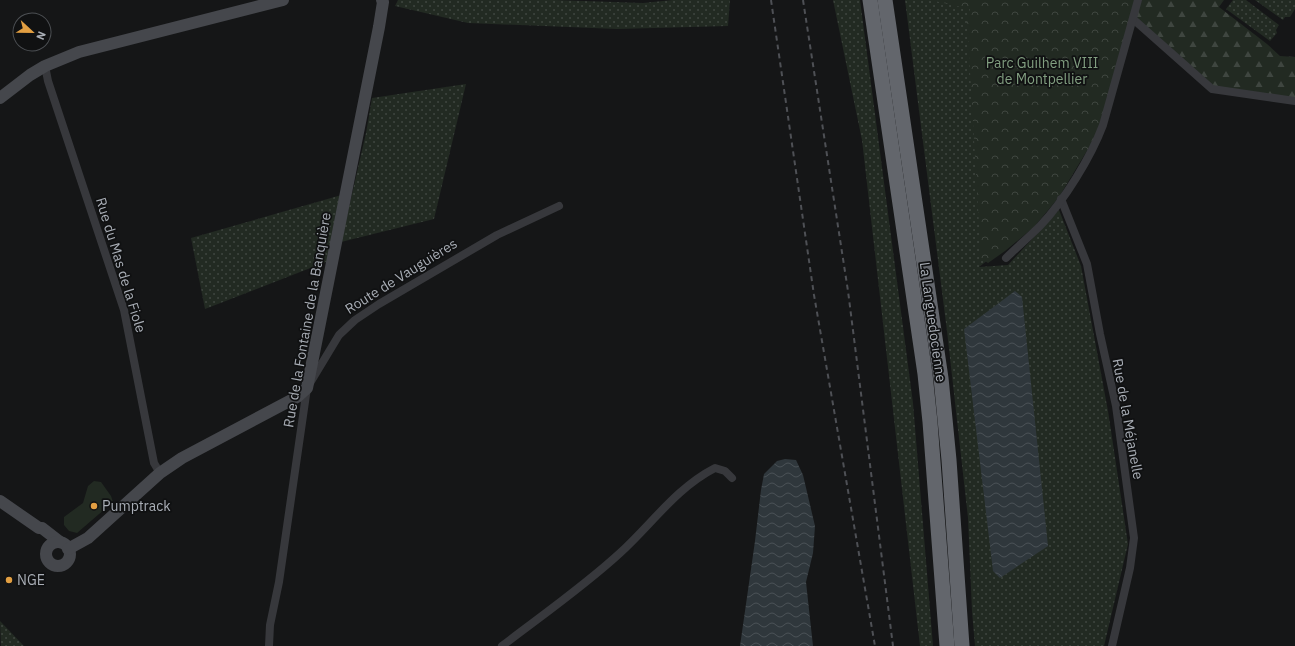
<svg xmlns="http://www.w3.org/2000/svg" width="1295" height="646" font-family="'IBM Plex Sans',sans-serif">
  <defs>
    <pattern id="grass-dots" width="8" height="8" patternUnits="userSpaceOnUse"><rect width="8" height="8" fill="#222a22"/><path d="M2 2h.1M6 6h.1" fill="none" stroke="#3f4640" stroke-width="1.8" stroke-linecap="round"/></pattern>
    <pattern id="forest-firs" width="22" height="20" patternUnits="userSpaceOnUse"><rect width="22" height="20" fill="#222a22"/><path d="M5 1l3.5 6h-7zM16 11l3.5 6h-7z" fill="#3f4640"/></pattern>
    <pattern id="park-crowns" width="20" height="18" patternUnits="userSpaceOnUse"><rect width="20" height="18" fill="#222a22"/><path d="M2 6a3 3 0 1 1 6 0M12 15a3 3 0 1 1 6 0" fill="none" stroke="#3f4640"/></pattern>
    <pattern id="water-waves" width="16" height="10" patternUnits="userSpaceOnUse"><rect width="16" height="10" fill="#2f373c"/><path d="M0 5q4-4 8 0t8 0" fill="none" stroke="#4a5156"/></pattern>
  </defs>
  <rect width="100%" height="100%" fill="#151617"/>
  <g fill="url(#grass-dots)">
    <polygon points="398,0 554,0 643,3 673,0 730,0 728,26 617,29 468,23 395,6"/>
    <polygon points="833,0 860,0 913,403 933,646 920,646 862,140"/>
    <polygon points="905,0 1125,0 1011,242 979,267 1008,265 1059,210 1081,266 1108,411 1128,544 1104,646 975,646 972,611 968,518 947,331"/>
    <polygon points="1233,0 1246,0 1279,25 1276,30 1277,33 1270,41 1226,9"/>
    <polygon points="1255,0 1295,0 1295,9 1290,17 1285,17 1283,20"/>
    <polygon points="466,84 434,219 341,242 366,133 372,98"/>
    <polygon points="345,194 331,260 205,309 191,238"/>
    <polygon points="0,621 24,646 1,646"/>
  </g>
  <polygon fill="url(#forest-firs)" points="1142,0 1224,0 1219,7 1267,44 1280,56 1295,57 1295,101 1212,89 1134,20"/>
  <polygon fill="url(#park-crowns)" points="930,0 1135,0 1102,120 1094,139 1059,197 1034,227 1005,251 988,263 981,258 967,21 970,9"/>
  <polygon fill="#222a22" points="94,481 101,482 111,496 113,502 77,533 69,531 64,525 64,517 83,503 88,486"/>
  <g fill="url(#water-waves)">
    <polygon points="1015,291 1022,297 1048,546 1000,578 993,571 964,329"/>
    <polygon points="785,459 796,460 803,475 815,526 813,553 806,582 813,646 740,646 755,541 761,490 764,474 777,461"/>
  </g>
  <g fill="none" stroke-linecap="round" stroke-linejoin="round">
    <g stroke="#37383c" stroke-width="8">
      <polyline points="1133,19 1212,89 1295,101"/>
      <polyline points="45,66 48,81 124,310 154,463 160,473"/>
      <polyline points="1061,199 1087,264 1100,334 1116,406 1134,538 1130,568 1112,646"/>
      <path d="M1006 258C1017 247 1029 237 1040 226 1064 201 1091 157 1103 125L1138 0"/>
      <polyline points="269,646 270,625 279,582 307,388 339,335 355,320 379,304 497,235 559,206"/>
      <path d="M502 646C541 616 583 587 620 553 651 525 676 488 715 468L725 471 732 478"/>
    </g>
    <g stroke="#45474c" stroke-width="12">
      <polyline points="0,98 30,75 45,66 79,52 283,0"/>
      <polyline points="0,501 39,528 42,528 60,542"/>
      <circle cx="58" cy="554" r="12"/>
      <polyline points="68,549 88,538 160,473 182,458 297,397 307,388 379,27 383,2 382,0"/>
    </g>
    <g stroke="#63666c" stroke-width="15">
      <polyline points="870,0 925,374 930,422 947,646"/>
      <polyline points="885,0 941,378 949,460 962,646"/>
    </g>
    <g stroke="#4e5055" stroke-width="2" stroke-dasharray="5 4" stroke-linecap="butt">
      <polyline points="771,0 814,295 875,646"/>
      <polyline points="803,0 848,291 893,646"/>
    </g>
  </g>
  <g fill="#e29f42" stroke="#101112" stroke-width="1.5">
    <circle cx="94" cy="506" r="4"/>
    <circle cx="9" cy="580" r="4"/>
  </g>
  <g text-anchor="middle" stroke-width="3.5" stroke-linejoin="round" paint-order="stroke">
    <g font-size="14" fill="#829f81" stroke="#101112">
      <text x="1042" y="68">Parc Guilhem VIII<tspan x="1042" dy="16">de Montpellier</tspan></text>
    </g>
    <g font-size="14" fill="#a9aeb6" stroke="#101112">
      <text transform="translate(121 265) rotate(73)" y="5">Rue du Mas de la Fiole</text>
      <text transform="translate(401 276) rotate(-32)" y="5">Route de Vauguières</text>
      <text transform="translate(307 320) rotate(-80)" y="5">Rue de la Fontaine de la Banquière</text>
      <text transform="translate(933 322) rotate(82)" y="5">La Languedocienne</text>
      <text transform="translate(1128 419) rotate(80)" y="5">Rue de la Méjanelle</text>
    </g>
    <g font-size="14" fill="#a9aeb6" stroke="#101112" text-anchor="start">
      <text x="102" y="511">Pumptrack</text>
      <text x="17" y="585">NGE</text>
    </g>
  </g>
  <g transform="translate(32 32) rotate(112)"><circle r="19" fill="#101112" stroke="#4d5054"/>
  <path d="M0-3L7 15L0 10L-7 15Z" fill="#e29f42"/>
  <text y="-6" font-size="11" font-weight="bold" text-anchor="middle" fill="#a9aeb6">N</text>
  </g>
</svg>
